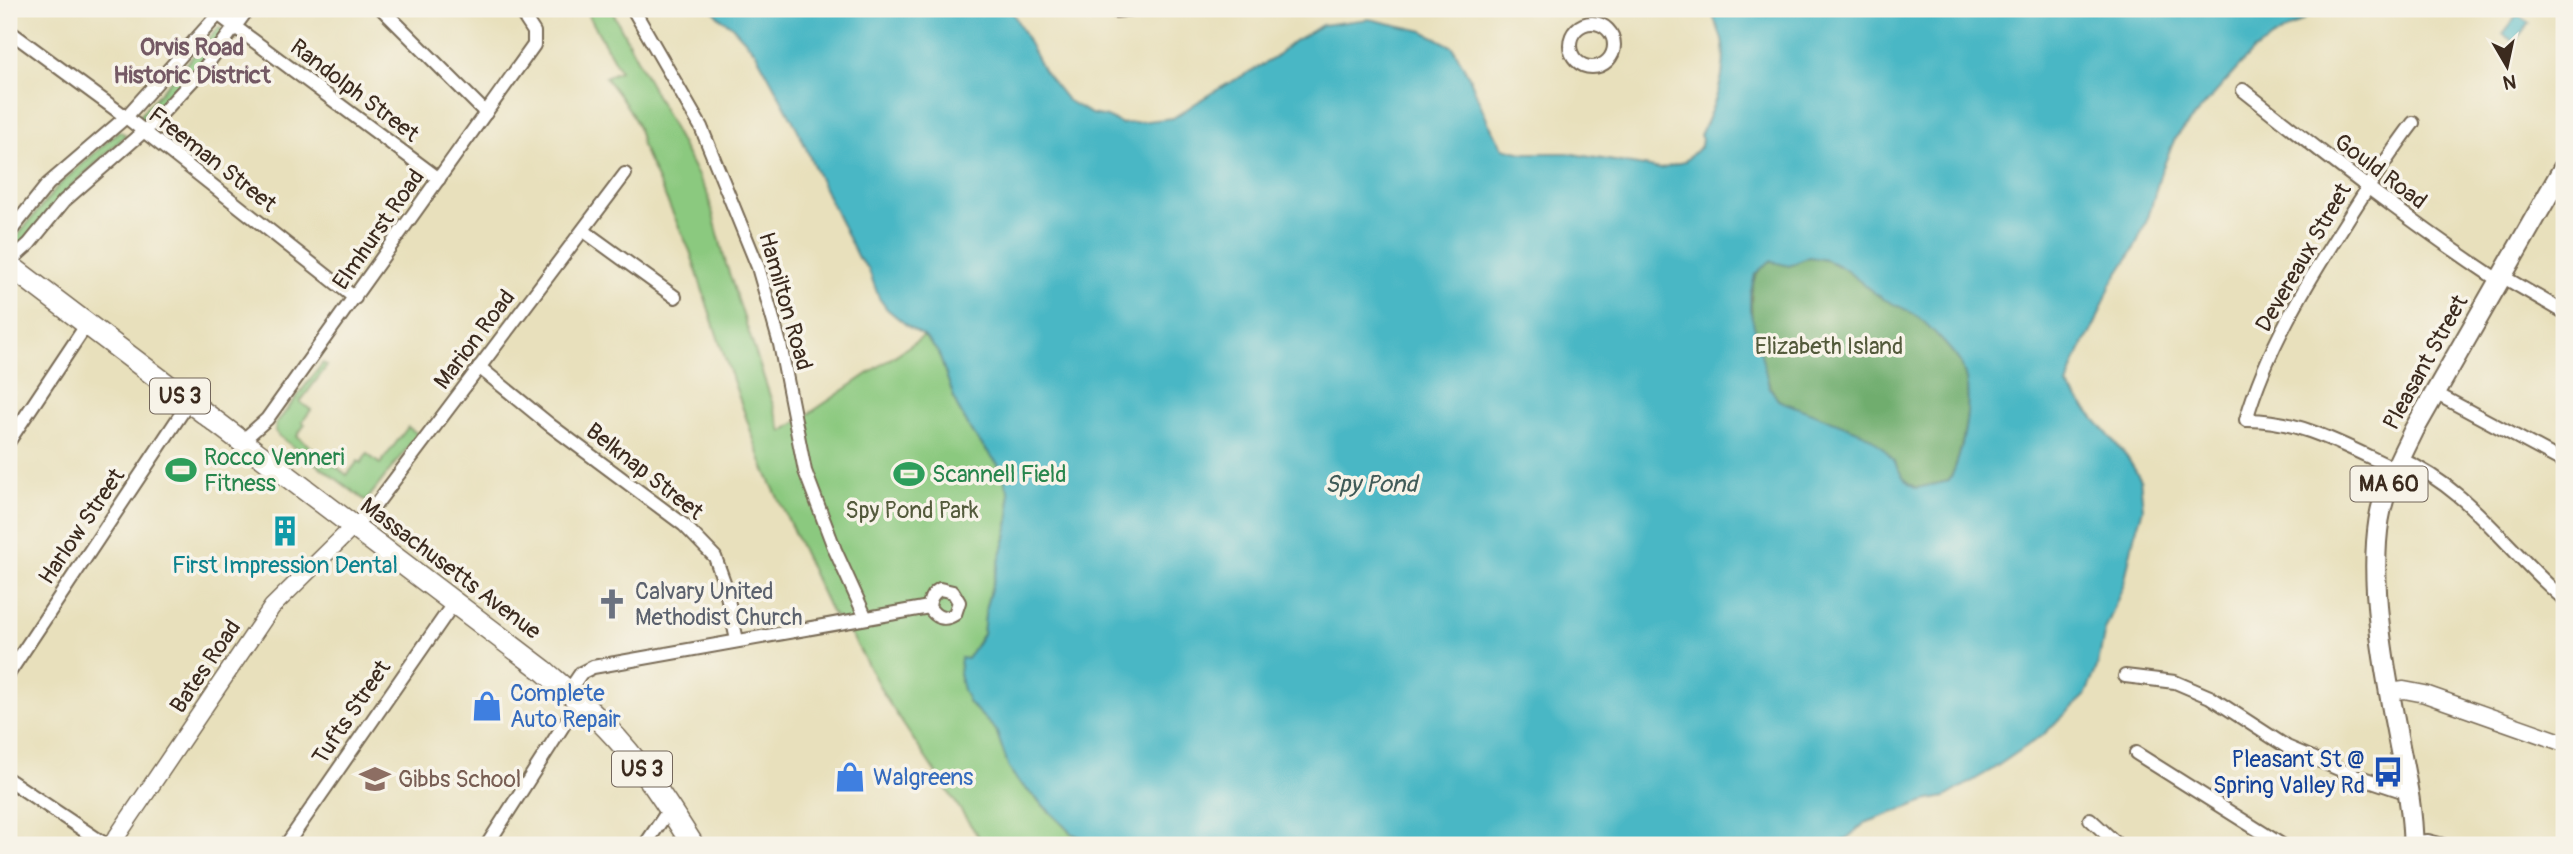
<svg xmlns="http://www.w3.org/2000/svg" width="2573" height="854" font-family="Pangolin,sans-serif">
  <rect width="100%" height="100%" fill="#f7f3e8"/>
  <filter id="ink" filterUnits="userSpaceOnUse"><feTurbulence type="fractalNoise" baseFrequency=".0143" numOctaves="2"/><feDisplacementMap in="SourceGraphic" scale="14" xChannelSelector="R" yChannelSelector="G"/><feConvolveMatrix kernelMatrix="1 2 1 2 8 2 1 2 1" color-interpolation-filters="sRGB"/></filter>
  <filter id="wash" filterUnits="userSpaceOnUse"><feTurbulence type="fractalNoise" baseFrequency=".00686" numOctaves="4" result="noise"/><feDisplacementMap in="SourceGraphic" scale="28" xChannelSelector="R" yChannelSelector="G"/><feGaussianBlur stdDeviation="1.57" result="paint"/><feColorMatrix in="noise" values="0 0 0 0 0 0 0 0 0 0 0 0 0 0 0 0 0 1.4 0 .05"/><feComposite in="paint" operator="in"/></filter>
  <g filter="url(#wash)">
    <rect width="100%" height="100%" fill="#e8e0bc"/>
    <g fill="#8bc97f" stroke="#637a4e" stroke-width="2">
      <path d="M585 9H611L708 195 726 264 782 432 924 336 938 352 957 406 973 434 998 464 1009 492 1010 514 1006 538 986 606 983 634 967 659 961 658 969 703 996 730 1009 768 1017 780 1072 834 1100 845H984L887 700 853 638 831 612 764 468 717 335 690 251 641 144C640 118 620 97 605 77L620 71Z"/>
      <path d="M219 27 223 30C217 48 159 114 141 120L139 116Z"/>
      <polygon points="119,131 126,135 69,188 21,244 17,244 15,239 57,187"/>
      <polygon points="323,363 327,366 300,402 311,410 302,422 305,424 297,436 347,475 358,461 361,463 367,454 380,464 408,427 418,434 366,501 279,436 275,431 276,424"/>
    </g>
    <path fill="#70ad6e" stroke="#566c46" stroke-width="2" d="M1809 257C1847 261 1853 279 1882 298 1892 304 1905 308 1915 315 1925 321 1958 356 1962 366 1975 395 1963 454 1949 481L1917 488 1904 481 1890 456 1778 400C1759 371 1744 311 1755 277 1757 270 1765 266 1770 261L1789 266Z"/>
    <g fill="#4ab7c5" stroke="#427072" stroke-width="2" fill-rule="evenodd">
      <path d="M712 9H1011L1043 70 1067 100 1091 114 1107 117 1122 124 1173 118 1213 92 1273 59 1291 43 1322 25 1369 19 1423 31 1453 47 1469 77 1488 122 1503 148 1523 153H1567L1661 169 1684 162 1701 146 1702 139 1700 135C1714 107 1729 71 1722 40 1719 29 1713 20 1712 9H2320L2254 50 2175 138 2161 172 2148 218 2133 251 2111 284 2096 322 2075 361 2067 386 2127 457 2140 478 2143 509 2134 537 2124 584 2105 630 2097 668 2085 696 2044 734 1993 769 1945 797 1925 801 1865 823 1839 845H1100L1073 834 1017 780 1009 768 996 730 969 703 963 690 959 674 961 658 967 659 983 634 986 606 1006 538 1010 514 1009 492 998 464 973 434 957 406 938 352 924 336 910 328 887 309 879 298 868 268 858 258 821 182 798 130 755 51 731 25 720 18ZM1809 257C1847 261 1853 280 1882 298 1892 304 1905 308 1915 315 1925 321 1958 356 1962 366 1975 395 1963 455 1949 481L1917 488C1899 479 1901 469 1889 455 1882 446 1873 439 1863 433L1778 400 1769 386 1750 310V295L1755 274 1770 261 1789 266Z"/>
      <polygon points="2518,14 2529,23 2514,42 2503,34"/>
    </g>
  </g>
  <g filter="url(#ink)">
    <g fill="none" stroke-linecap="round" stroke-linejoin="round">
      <g stroke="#786a55" stroke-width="16">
        <g id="minor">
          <polyline points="211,9 439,179"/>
          <polyline points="382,9 486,113"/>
          <polyline points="633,9 701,127 758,267 780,344 805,471 835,550 866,618"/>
          <polyline points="1109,9 1116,11 1133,9"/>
          <circle cx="1592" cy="45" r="22"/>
          <polyline points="9,31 126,117 355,298"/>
          <path d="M2243 90C2326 156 2409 221 2498 280"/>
          <polyline points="584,231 675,297"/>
          <polyline points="9,233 48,184 126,117 223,9"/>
          <polyline points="9,262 29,244 64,201 152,124 205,67 248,9"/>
          <polyline points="2500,275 2564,312"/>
          <polyline points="479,367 550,425 684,525 715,557 724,582 737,640"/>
          <polyline points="2435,393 2564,462"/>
          <polyline points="9,441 87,324"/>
          <polyline points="241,442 267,419 534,45 534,32 519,9"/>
          <path d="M2400 459C2469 488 2509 553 2564 599"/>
          <path d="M2395 469C2347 447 2300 419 2246 420 2266 350 2305 286 2344 225 2366 190 2388 156 2413 123"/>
          <polyline points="353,527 377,503 625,174"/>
          <polyline points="9,673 189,402"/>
          <polyline points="2125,676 2175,682 2210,697 2287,747 2348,773 2408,793"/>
          <path d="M568 692 581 673 593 667 929 607C936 618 944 621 955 614L959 602 953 592 940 589C932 594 930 598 929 607"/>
          <polyline points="2136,753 2282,845"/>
          <polyline points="9,780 106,845"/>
          <polyline points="2090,819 2118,845"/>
          <polyline points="2413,842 2428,841 2443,845"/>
          <polyline points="286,845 453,604"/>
          <polyline points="487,845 579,701"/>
          <polyline points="645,845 670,808"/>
        </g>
      </g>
      <g stroke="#786a55" stroke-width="19">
        <g id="tertiary">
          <polyline points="2390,692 2404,690 2425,694 2564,743"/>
          <polyline points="111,845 272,607 353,527"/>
        </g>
      </g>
      <g stroke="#786a55" stroke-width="23">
        <path id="primary" d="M2413 845C2413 806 2403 766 2396 728 2384 666 2369 583 2379 520 2384 488 2400 459 2414 430L2564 167"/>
      </g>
      <g stroke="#786a55" stroke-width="24">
        <path id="trunk" d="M9 265 543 670C565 689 587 707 607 728 641 763 667 804 693 845"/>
      </g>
      <use href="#minor" stroke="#fff" stroke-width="12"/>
      <use href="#tertiary" stroke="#fff" stroke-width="16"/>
      <use href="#primary" stroke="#fff" stroke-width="19"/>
      <use href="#trunk" stroke="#fff" stroke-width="21"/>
    </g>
  </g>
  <defs>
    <g id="stadium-bare" transform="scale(2.415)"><path d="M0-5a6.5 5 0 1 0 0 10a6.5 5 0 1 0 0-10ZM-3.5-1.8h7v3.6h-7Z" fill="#2e9e5b" stroke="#f7f3e8" stroke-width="2.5" paint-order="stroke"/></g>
    <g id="building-bare" transform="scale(2.415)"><path d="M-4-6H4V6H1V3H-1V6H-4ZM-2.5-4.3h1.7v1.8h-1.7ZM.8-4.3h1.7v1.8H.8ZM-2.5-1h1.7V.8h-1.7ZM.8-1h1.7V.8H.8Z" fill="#0f9aa8" stroke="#f7f3e8" stroke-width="2.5" paint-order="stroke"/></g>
    <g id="church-bare" transform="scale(2.415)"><path d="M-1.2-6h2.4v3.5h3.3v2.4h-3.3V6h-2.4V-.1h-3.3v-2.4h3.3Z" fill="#6b7280" stroke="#f7f3e8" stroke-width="2.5" paint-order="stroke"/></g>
    <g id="shop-bare" transform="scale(2.415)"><path d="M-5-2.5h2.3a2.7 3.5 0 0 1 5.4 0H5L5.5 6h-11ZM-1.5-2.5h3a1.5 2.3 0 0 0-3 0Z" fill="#3f7fe0" stroke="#f7f3e8" stroke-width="2.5" paint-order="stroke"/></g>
    <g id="bus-bare" transform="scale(2.415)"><path d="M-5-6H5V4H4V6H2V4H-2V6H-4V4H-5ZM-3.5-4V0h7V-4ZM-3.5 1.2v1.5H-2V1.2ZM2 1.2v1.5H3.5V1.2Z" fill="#1a4fb4" stroke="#f7f3e8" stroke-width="2.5" paint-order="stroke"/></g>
    <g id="school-bare" transform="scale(2.415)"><path d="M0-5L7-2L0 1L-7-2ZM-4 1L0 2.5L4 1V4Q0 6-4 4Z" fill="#8d6e63" stroke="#f7f3e8" stroke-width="2.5" paint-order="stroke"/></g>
  </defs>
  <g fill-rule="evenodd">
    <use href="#stadium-bare" x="181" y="470"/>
    <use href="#stadium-bare" x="909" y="474"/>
    <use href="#building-bare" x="285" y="531"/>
    <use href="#church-bare" x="612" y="604"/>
    <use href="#shop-bare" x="487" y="706"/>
    <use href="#bus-bare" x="2388" y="772"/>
    <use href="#shop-bare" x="850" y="777"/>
    <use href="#school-bare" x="375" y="779"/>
  </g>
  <g text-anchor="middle" stroke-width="7" stroke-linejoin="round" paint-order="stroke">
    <g fill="#f7f3e8" stroke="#73665b" stroke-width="2">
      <rect x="150" y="378.5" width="60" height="35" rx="5"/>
      <rect x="2350.5" y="466.5" width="77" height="35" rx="5"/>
      <rect x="612" y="751.5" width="60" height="35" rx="5"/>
    </g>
    <g font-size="21" font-weight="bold" fill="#3b2a1e">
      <text x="180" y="403">US 3</text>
      <text x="2389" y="491">MA 60</text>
      <text x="642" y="776">US 3</text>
    </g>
    <g font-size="23" fill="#3b2a1e" stroke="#f7f3e8">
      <text transform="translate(355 90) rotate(37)" y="8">Randolph Street</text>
      <text transform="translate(213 159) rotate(38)" y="8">Freeman Street</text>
      <text transform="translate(2381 171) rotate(37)" y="8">Gould Road</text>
      <text transform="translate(378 229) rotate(-55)" y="8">Elmhurst Road</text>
      <text transform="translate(2303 257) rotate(-60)" y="8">Devereaux Street</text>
      <text transform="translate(786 301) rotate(74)" y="8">Hamilton Road</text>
      <text transform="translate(474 339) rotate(-53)" y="8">Marion Road</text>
      <text transform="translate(2425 362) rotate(-61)" y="8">Pleasant Street</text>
      <text transform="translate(645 471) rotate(38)" y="8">Belknap Street</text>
      <text transform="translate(81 526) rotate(-56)" y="8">Harlow Street</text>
      <text transform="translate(451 568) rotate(37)" y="8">Massachusetts Avenue</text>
      <text transform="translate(205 666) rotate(-56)" y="8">Bates Road</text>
      <text transform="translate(351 712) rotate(-56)" y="8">Tufts Street</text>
    </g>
    <g font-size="23" fill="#535a3b" stroke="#f7f3e8">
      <text x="1829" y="354">Elizabeth Island</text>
      <text x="912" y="518">Spy Pond Park</text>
    </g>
    <g font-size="23" fill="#27864d" stroke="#f7f3e8" text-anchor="start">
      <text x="204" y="465">Rocco Venneri<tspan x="204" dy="26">Fitness</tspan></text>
      <text x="932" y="482">Scannell Field</text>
    </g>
    <g font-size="23" fill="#0d838f" stroke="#f7f3e8">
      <text x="285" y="573">First Impression Dental</text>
    </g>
    <g font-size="23" fill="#5b616d" stroke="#f7f3e8" text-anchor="start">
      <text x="635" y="599">Calvary United<tspan x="635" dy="26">Methodist Church</tspan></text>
    </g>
    <g font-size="23" fill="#366cbe" stroke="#f7f3e8" text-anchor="start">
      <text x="510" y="701">Complete<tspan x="510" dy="26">Auto Repair</tspan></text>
      <text x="873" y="785">Walgreens</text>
    </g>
    <g font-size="23" fill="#164399" stroke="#f7f3e8" text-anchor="end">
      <text x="2365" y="767">Pleasant St @<tspan x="2365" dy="26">Spring Valley Rd</tspan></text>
    </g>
    <g font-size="23" fill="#785e54" stroke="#f7f3e8" text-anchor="start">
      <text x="398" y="787">Gibbs School</text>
    </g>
    <g font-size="24" font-weight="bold" fill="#745964" stroke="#f7f3e8">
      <text x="192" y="55">Orvis Road<tspan x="192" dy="28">Historic District</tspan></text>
    </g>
    <g font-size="24" font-style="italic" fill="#405b58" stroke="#f7f3e8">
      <text x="1371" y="492">Spy Pond</text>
    </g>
  </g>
  <rect width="2573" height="854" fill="none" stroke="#f7f3e8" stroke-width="35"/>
  <g transform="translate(2507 66) rotate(171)" stroke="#f7f3e8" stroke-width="5" paint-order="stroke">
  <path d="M0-5L12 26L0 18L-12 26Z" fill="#3b2a1e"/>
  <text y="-10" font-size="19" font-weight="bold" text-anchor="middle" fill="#3b2a1e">N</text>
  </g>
</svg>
